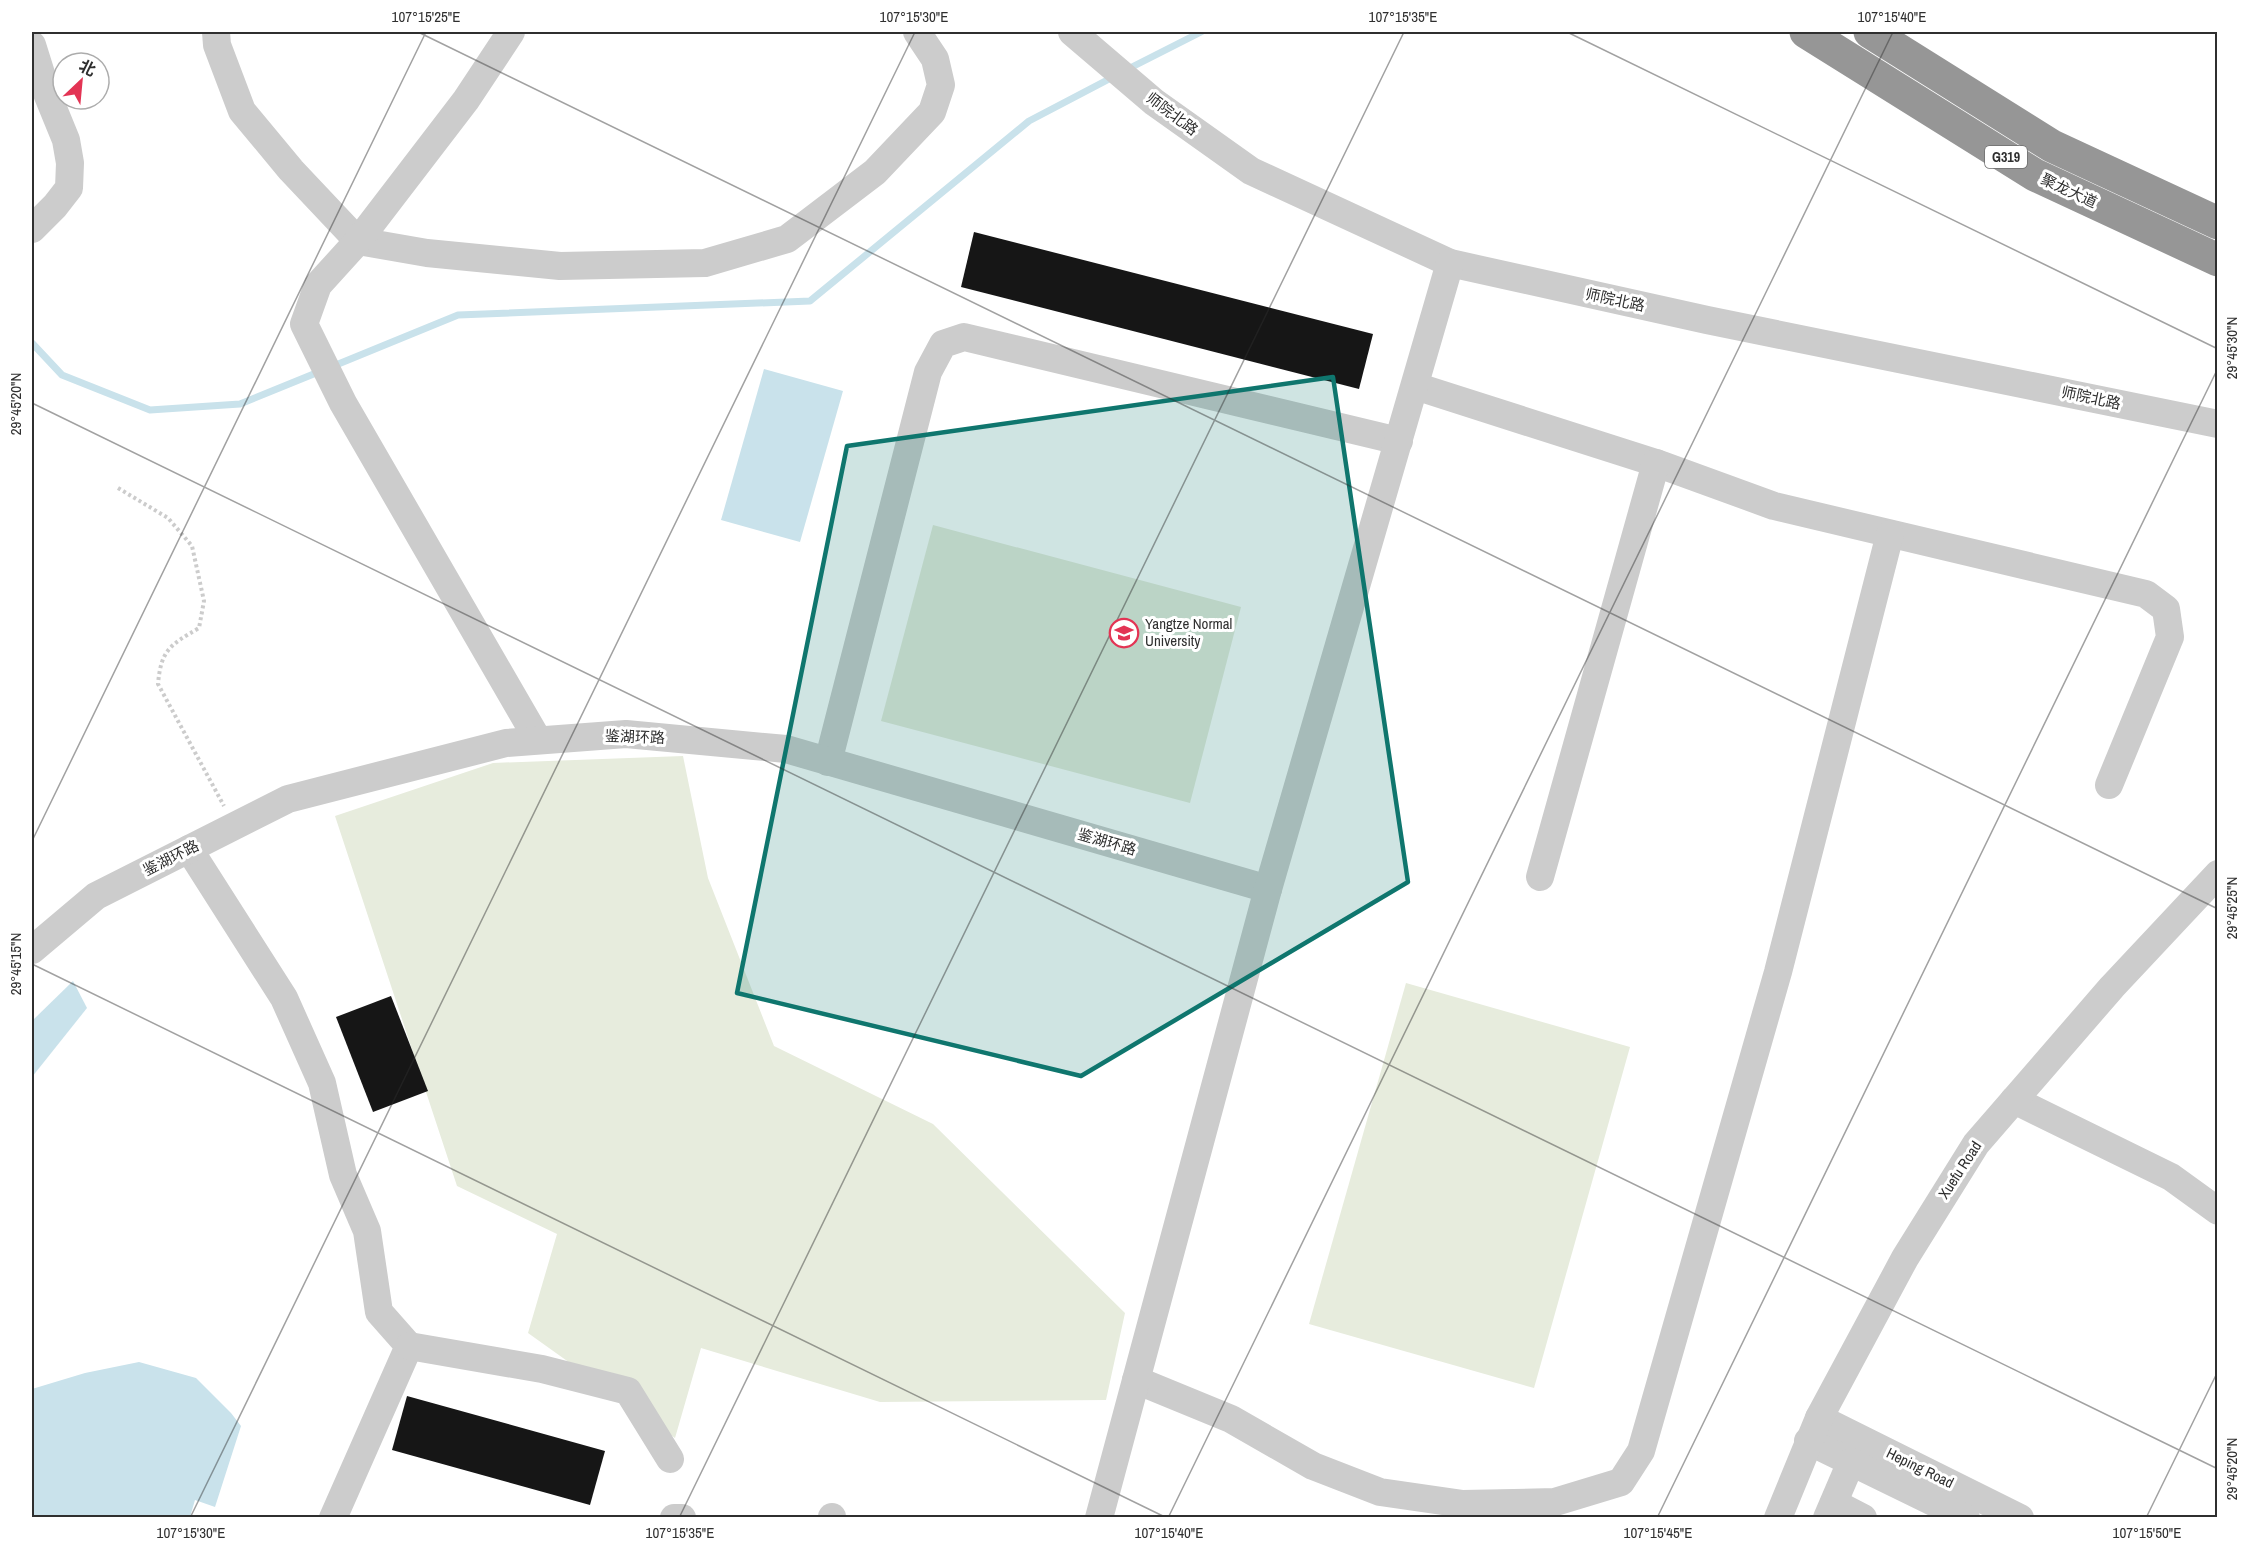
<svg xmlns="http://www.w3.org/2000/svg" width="2249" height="1549" font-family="'Archivo Narrow','Noto Sans SC',sans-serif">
  <rect width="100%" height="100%" fill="#fff"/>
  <g fill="#e7ecdd">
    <polygon points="933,525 1241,607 1190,803 881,721"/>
    <polygon points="683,756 708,878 774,1046 933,1124 1125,1313 1106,1400 880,1402 701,1348 675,1438 528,1333 557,1234 457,1186 335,816 493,763"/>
    <polygon points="1406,983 1630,1047 1534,1388 1309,1324"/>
  </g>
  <g fill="#c9e2eb">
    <polygon points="764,369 843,391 800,542 721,520"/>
    <polygon points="73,981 87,1008 32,1077 32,1021"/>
    <polygon points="139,1362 196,1378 231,1413 241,1426 215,1507 195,1500 190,1517 32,1517 32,1389 85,1373"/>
  </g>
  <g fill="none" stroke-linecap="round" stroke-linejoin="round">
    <g stroke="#c9e2eb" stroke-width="7">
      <polyline points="1126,70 1201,32"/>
      <polyline points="32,343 62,375 150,410 240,404 321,371"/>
      <polyline points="331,367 458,315 810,301 1029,121 1113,77"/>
    </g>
  </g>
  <g fill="#161616">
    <polygon points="974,232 1373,334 1359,389 961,287"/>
    <polygon points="391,996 428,1091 373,1112 336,1017"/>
    <polygon points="407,1396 605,1451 590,1505 392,1450"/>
  </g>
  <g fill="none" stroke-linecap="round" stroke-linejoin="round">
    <path stroke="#ccc" stroke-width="4" stroke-dasharray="3 3" stroke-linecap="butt" d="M118 488 168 518 192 546 204 601 199 628C170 645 161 650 158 684L224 806"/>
    <g stroke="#ccc" stroke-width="28">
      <polyline points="216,32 217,45 242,111 291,170 358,241 427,253 560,266 705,263 787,239 875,172 932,112 941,85 935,59 917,32"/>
      <polyline points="511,32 466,100 358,241 318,285 304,324 343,403 538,740"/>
      <polyline points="1072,32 1154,102 1251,171 1450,263 1707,320 2218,424"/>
      <polyline points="32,45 48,96 66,140 70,163 69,188 55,206 32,229"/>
      <polyline points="1415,386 1656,463 1774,506 2146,594 2166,609 2170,637 2109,785"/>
      <polyline points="828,762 928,372 943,344 964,337 1399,441"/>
      <polyline points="189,849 284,998 322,1083 343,1175 367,1231 379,1312 409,1346 333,1518"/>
      <polyline points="1540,877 1656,463"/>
      <polyline points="32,950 96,896 288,799 506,743 626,734 786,749 1268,889"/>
      <polyline points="2014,1100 2171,1177 2218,1211"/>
      <polyline points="409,1346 542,1369 628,1391 670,1459"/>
      <polyline points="1136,1380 1231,1419 1313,1466 1380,1492 1463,1504 1555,1502 1621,1482 1641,1451 1778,972 1890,534"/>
      <polyline points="1819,1418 2020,1518"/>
      <polyline points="1808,1441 1966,1518"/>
      <polyline points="1834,1503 1863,1518"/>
      <polyline points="674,1518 682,1518"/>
      <polyline points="832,1518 832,1517"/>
      <polyline points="1099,1518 1268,889 1450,263"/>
      <polyline points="1778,1518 1819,1418 1905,1258 1976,1144 2112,987 2218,874"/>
      <polyline points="1827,1518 1851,1462"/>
    </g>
    <g stroke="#969696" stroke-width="33">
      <polyline points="1806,32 2035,175 2218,260"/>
      <polyline points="1870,32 2052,146 2218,223"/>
    </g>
  </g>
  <path fill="#0f766e" fill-opacity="0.2" stroke="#0f766e" stroke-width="4.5" stroke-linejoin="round" d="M1333 377 1408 882 1081 1076 737 993 847 446Z"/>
  <path fill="none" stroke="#2f2f2f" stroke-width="1.5" stroke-opacity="0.45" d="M418 32 2218 909M1567 32 2218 349M32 403 2218 1469M32 841 426 32M32 964 1167 1518M190 1518 915 32M679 1518 1404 32M1168 1518 1893 32M1657 1518 2218 368M2146 1518 2218 1371"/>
  <defs>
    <g id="university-ring" transform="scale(1.5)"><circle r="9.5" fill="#fff" stroke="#e33454" stroke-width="1.5"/><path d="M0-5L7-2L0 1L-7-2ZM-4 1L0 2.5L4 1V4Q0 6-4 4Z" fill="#e33454"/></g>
  </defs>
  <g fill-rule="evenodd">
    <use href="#university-ring" x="1124" y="633"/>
  </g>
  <g text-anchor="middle" stroke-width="6" stroke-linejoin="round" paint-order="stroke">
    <rect fill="#fff" stroke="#6d6d6d" stroke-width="1.5" x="1985" y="146" width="42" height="22" rx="4.5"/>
    <g font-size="14" font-weight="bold" fill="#2f2f2f">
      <text x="2006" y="162">G319</text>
    </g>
    <g font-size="15" fill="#2f2f2f" stroke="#fff">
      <text transform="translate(1172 114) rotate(37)" y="5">师院北路</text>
      <text transform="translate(2069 191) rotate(25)" y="5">聚龙大道</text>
      <text transform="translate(1615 300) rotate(12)" y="5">师院北路</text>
      <text transform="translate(2091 398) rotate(12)" y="5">师院北路</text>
      <text transform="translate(635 737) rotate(2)" y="5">鉴湖环路</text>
      <text transform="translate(1107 842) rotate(16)" y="5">鉴湖环路</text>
      <text transform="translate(171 858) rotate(-27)" y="5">鉴湖环路</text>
      <text transform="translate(1960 1170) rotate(-57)" y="5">Xuefu Road</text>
      <text transform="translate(1920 1468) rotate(26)" y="5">Heping Road</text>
    </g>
    <g font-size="15" fill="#2f2f2f" stroke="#fff" text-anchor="start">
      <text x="1145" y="629">Yangtze Normal<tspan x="1145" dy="17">University</tspan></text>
    </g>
  </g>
  <rect width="2249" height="1549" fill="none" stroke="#ffffff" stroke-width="66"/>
  <g transform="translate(81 81) rotate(26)"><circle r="28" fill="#ffffff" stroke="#acacac" stroke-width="1.5"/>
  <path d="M0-4.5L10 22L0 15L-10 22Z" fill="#e33454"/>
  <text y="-9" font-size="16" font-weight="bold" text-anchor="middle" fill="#2f2f2f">北</text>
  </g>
  <rect x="33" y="33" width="2183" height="1483" fill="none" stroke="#2f2f2f" stroke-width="2"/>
  <g font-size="15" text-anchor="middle" fill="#2f2f2f">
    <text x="426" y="22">107°15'25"E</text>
    <text x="914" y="22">107°15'30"E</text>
    <text x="1403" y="22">107°15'35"E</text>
    <text x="1892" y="22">107°15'40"E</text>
    <text transform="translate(2232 348) rotate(-90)" y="5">29°45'30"N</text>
    <text transform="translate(16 404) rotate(-90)" y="5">29°45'20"N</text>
    <text transform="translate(2232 908) rotate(-90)" y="5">29°45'25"N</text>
    <text transform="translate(16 964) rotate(-90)" y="5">29°45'15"N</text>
    <text transform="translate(2232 1469) rotate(-90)" y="5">29°45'20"N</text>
    <text x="191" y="1538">107°15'30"E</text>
    <text x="680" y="1538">107°15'35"E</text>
    <text x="1169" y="1538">107°15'40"E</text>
    <text x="1658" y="1538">107°15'45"E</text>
    <text x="2147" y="1538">107°15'50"E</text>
  </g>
</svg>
